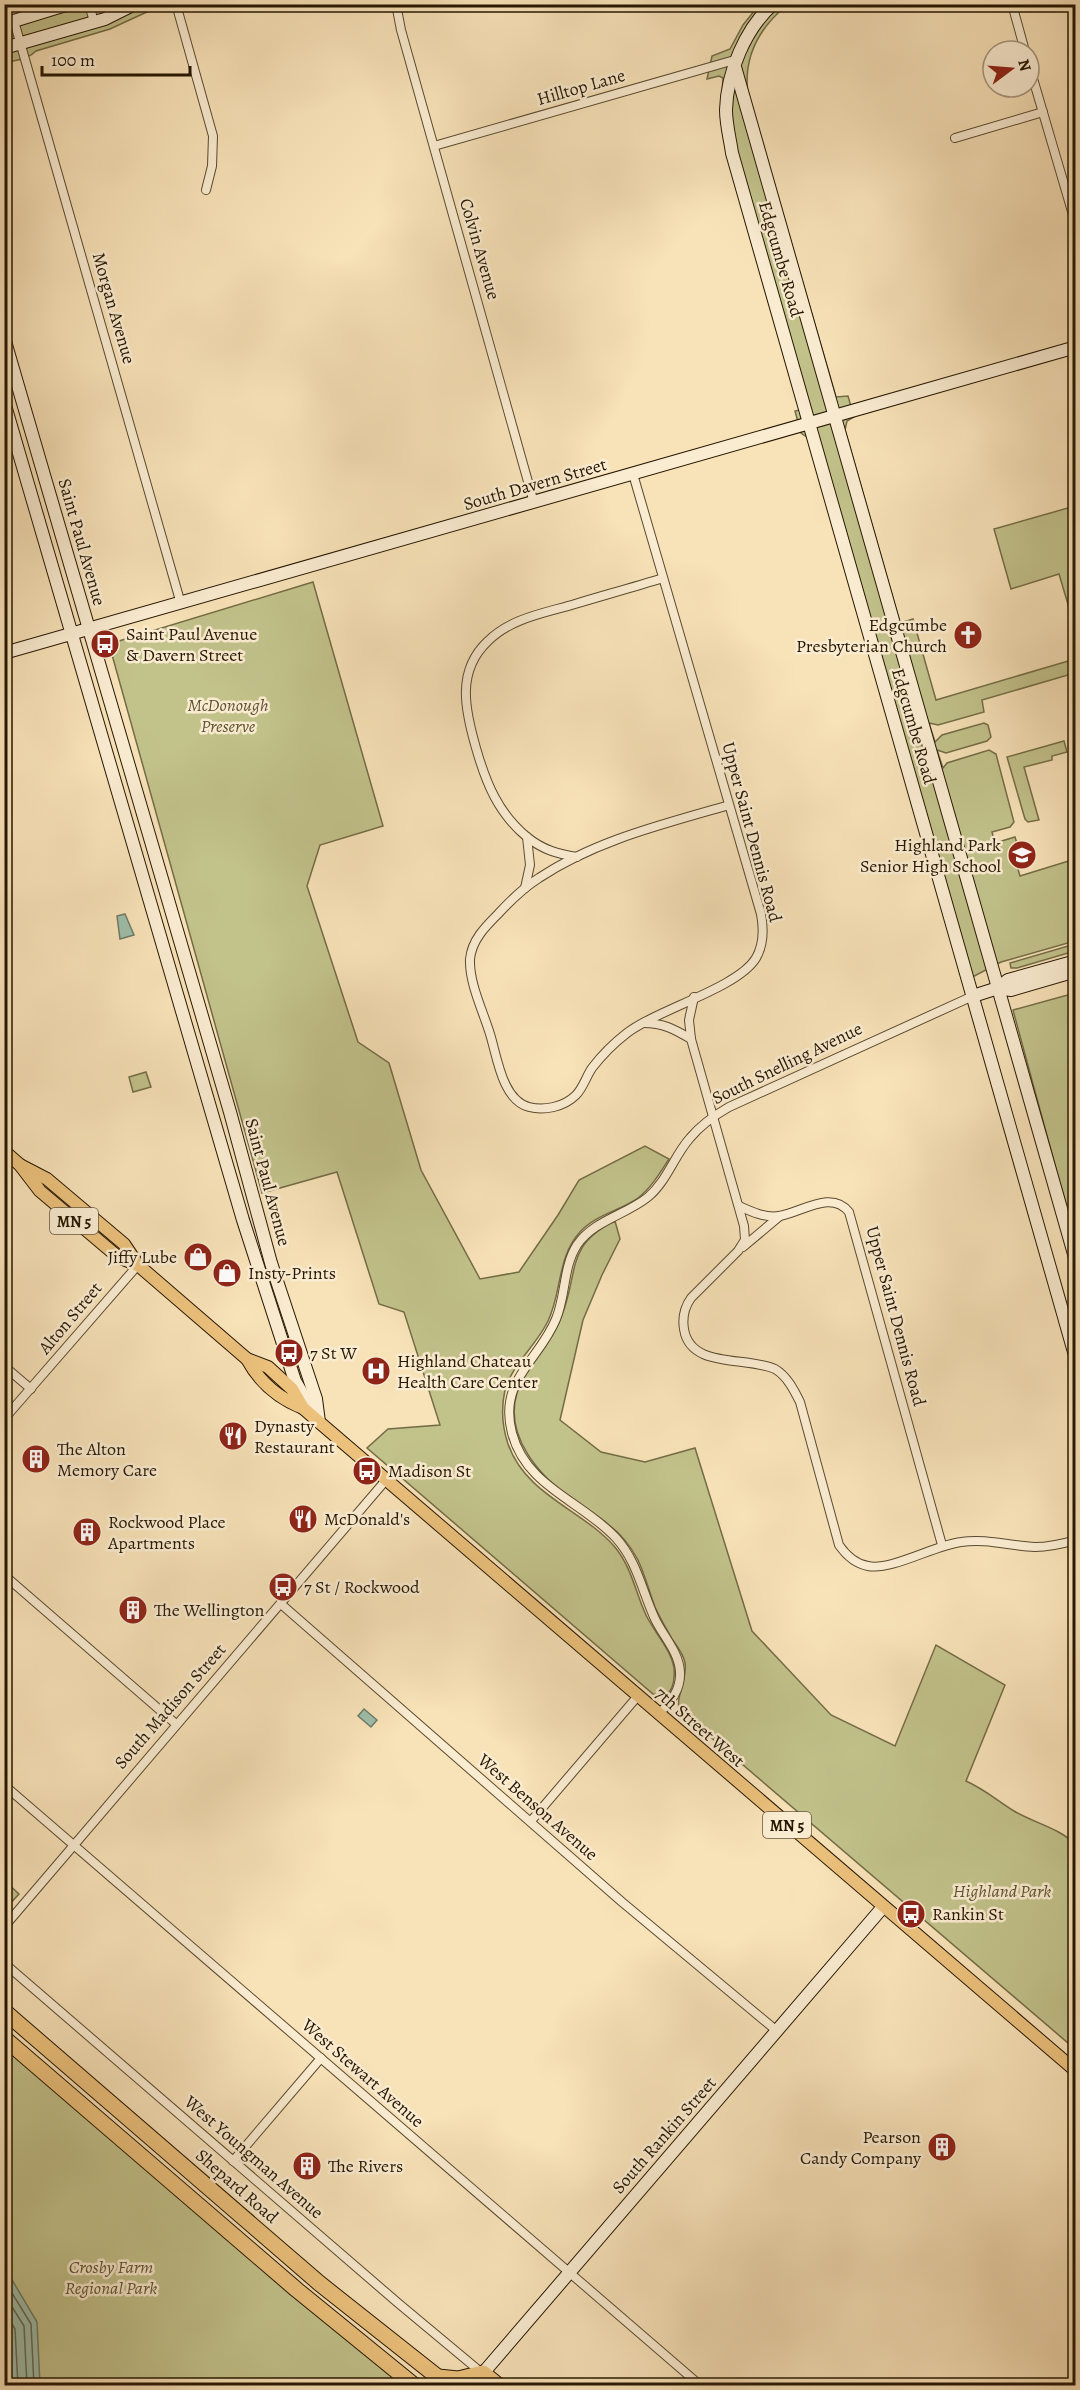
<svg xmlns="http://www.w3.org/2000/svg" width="1080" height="2390" font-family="Alegreya,serif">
  <rect width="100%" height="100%" fill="#f8e2b8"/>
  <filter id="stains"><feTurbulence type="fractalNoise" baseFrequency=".00333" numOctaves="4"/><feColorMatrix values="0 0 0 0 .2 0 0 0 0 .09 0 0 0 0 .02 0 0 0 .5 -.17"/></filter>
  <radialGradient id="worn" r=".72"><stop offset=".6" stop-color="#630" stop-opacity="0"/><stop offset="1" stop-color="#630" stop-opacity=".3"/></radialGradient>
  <g fill="#c2c28b" stroke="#746c46" stroke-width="1.5">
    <path d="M11 4 162 5 110 29 36 51C27 60 18 59 5 63V6Z"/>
    <path d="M759 5H787C759 28 743 57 748 94L836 397 848 396 854 417 847 421 845 430 900 623 913 619 936 700 1075 659V673L982 700 984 712 938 725 929 723 935 742 942 735 984 723 988 725 991 737 987 741 946 753 937 750 943 768 947 763 989 750 996 754 1014 822 1010 827 992 832 995 843 1015 837 1021 857 1015 859 1020 876 1075 859V941L1001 962 965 981 808 438 801 433 795 411 800 410 722 95 723 78 719 76 707 79 712 56 730 49 743 25Z"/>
    <polygon points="1075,506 1076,506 1075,628 1059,574 1011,589 994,529"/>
    <path d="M313 582 383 826 320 845 307 886 358 1042 389 1063 421 1170 480 1279 519 1272 558 1215 579 1180 645 1146 669 1159C660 1173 651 1188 638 1198 619 1211 595 1215 580 1232 557 1257 562 1292 548 1321 536 1346 513 1363 505 1390 501 1408 502 1426 508 1444 526 1495 581 1509 614 1546 632 1567 635 1592 646 1615 654 1632 671 1649 674 1668 675 1678 673 1690 665 1697L653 1694 367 1448 388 1429 440 1425 404 1312 379 1304 337 1172 262 1193 109 644Z"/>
    <polygon points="1064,741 1067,752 1052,756 1052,760 1024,767 1039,820 1028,822 1025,819 1007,757"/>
    <polygon points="1075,944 1075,951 1017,968 1011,968 1010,963"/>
    <polygon points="1075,993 1075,1239 1013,1010"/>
    <polygon points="146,1072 151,1087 133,1092 129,1077"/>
    <path d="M615 1221 620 1239 602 1275 583 1320 560 1420 601 1452 645 1462 695 1448 752 1631 831 1715 895 1746 936 1645 1005 1685 966 1781C984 1789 998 1801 1014 1811 1034 1823 1059 1828 1075 1844V2049L680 1711C674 1700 688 1678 685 1663 684 1655 677 1646 672 1639 666 1628 660 1618 655 1607 649 1591 645 1575 638 1560 631 1547 621 1534 609 1525 598 1515 584 1508 572 1499 539 1476 504 1436 517 1393 526 1364 552 1344 562 1315 579 1272 565 1245 615 1221Z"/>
    <polygon points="5,1881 19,1894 5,1909"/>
    <polygon points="5,2047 403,2385 5,2385"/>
  </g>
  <g fill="#9ebeab" stroke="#6e7b67" stroke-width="1.5">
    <polygon points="125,914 134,935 120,939 117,916"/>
    <polygon points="364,1709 377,1720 371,1727 358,1716"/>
    <polygon points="5,2268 37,2322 40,2385 5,2385"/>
  </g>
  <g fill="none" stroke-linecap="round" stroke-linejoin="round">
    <g stroke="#626a56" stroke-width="1.5">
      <polyline points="4,2280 31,2324 34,2386"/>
      <polyline points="4,2294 24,2326 27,2386"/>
      <polyline points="4,2311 15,2329 18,2386"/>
    </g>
    <g stroke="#5a4a30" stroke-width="10">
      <g id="street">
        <polyline points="89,4 94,22"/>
        <polyline points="176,4 213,136 212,166 206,190"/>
        <polyline points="396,4 401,30 534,503"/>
        <polyline points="1012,4 1025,51"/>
        <polyline points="14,21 181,604"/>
        <polyline points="1029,65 1076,225"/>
        <polyline points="955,138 1043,112"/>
        <polyline points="434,146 738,59"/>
        <path d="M633 474 761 914C764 930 764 944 756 958 738 988 658 1009 627 1033 614 1043 602 1055 592 1068 586 1077 583 1088 576 1095 564 1107 544 1111 529 1107 502 1100 497 1056 490 1034 483 1011 469 983 470 959 472 940 485 927 498 914 510 901 523 888 539 878 596 840 664 824 729 805"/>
        <path d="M577 857C558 854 543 850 527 837 498 813 486 783 476 748 465 710 456 671 488 641 511 618 545 613 575 604 605 595 634 587 663 578"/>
        <polyline points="525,888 530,865 527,837"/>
        <path d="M694 997 689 1020 691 1039 744 1226 745 1240 738 1251 691 1298C684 1308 682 1317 684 1329 690 1369 746 1356 775 1369 787 1376 794 1390 800 1402L839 1545C846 1555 856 1564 868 1566 891 1571 935 1545 961 1542 986 1538 1010 1546 1035 1547 1049 1547 1062 1544 1076 1540"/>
        <path d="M644 1023C663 1023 674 1029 691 1039"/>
        <path d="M739 1206C752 1212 765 1218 779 1216 801 1213 831 1189 849 1212L942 1545"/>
        <polyline points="743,1247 780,1216"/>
        <polyline points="4,1366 31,1389"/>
        <polyline points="4,1419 138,1265"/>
        <polyline points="4,1575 176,1724"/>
        <polyline points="281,1604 622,1902 777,2031"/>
        <path d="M658 1715C670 1702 681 1691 680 1672 679 1652 663 1636 655 1619 642 1591 637 1561 616 1538 582 1501 526 1487 512 1433 498 1380 539 1361 556 1319 566 1295 563 1267 577 1245 594 1220 626 1215 648 1197 667 1181 674 1156 690 1138 700 1126 715 1115 729 1107L973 996"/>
        <polyline points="4,1785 701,2386"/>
        <polyline points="531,1821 637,1697"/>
        <polyline points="4,1927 386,1480"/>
        <polyline points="4,1963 398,2303 482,2373"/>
        <polyline points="233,2161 321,2058"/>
      </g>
    </g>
    <g stroke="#261702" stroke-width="14">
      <g id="secondary">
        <path d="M773 4C745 29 727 73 726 110 726 124 730 139 732 153L1076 1359"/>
        <polyline points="4,24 69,4"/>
        <polyline points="4,48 105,19 135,4"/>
        <polyline points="735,67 1076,1261"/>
        <polyline points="4,338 230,1112 271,1263 316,1399 319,1422"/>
        <polyline points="4,402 243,1220 295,1381 315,1416"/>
        <polyline points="4,653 1076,347"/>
        <polyline points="998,988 1008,980 1076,961"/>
        <polyline points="973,996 998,988 1011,990 1076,971"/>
        <polyline points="472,2386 883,1907"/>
      </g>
    </g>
    <g stroke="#261702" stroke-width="14">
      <g id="primary">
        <polyline points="4,1151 20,1165 40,1191 118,1257 138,1265"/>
        <path d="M20 1165 47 1179 124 1244 138 1265 247 1359C260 1383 278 1398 303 1408"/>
        <polyline points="247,1359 268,1367 292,1389 303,1408 319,1422 1076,2071"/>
      </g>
    </g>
    <g stroke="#261702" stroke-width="17">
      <g id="highway">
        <polyline points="4,2011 319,2283 449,2386"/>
        <polyline points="4,2038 297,2290 415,2386"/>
        <polyline points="438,2377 458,2379 483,2373 499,2386"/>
      </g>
    </g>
    <use href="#street" stroke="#faecd1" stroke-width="8"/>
    <use href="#secondary" stroke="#faecd1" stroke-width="12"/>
    <use href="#primary" stroke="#ecc17c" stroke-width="12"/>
    <use href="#highway" stroke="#ecc17c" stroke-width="15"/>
  </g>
  <defs>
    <g id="church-disc" transform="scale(1.5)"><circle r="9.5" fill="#8f2418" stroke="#faecd1"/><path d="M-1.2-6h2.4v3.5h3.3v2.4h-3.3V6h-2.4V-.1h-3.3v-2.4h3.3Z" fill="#fff"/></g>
    <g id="bus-disc" transform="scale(1.5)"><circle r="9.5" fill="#8f2418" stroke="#faecd1"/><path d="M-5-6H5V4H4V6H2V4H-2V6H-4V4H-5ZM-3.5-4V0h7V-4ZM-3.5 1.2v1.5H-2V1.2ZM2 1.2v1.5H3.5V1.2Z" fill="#fff"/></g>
    <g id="school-disc" transform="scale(1.5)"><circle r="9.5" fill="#8f2418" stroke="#faecd1"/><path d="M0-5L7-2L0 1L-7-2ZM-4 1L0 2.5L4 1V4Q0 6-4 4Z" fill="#fff"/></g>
    <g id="shop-disc" transform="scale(1.5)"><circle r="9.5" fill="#8f2418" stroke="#faecd1"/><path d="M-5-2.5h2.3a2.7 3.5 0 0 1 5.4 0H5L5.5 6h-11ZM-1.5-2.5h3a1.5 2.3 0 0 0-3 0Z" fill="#fff"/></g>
    <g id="hospital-disc" transform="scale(1.5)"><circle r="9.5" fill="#8f2418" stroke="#faecd1"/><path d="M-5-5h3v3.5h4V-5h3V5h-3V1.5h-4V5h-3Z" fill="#fff"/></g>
    <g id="restaurant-disc" transform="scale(1.5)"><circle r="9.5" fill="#8f2418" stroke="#faecd1"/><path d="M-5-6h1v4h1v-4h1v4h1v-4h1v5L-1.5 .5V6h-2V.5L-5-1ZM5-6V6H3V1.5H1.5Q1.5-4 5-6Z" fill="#fff"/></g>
    <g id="building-disc" transform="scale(1.5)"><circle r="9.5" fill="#8f2418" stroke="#faecd1"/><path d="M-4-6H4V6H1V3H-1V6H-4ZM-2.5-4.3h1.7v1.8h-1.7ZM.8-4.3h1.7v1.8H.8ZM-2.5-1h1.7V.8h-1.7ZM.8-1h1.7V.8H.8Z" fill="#fff"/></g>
  </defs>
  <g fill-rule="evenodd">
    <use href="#church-disc" x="968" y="635"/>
    <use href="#bus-disc" x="105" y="644"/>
    <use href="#school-disc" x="1022" y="855"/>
    <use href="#shop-disc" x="198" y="1257"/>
    <use href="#shop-disc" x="227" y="1273"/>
    <use href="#bus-disc" x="289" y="1353"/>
    <use href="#hospital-disc" x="376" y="1371"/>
    <use href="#restaurant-disc" x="233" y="1436"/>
    <use href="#building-disc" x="36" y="1459"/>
    <use href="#bus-disc" x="367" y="1471"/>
    <use href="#restaurant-disc" x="303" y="1519"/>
    <use href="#building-disc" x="87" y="1532"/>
    <use href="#bus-disc" x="283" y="1587"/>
    <use href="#building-disc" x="133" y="1610"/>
    <use href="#bus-disc" x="911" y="1914"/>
    <use href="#building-disc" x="942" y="2147"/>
    <use href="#building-disc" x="307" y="2166"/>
  </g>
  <g text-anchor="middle" stroke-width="5" stroke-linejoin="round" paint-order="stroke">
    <g fill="#faecd1" stroke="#665740" stroke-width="1.5">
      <rect x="50" y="1208" width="48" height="26" rx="4.5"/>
      <rect x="763" y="1812" width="48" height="26" rx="4.5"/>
    </g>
    <g font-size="16" font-weight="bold" fill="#261702">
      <text x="74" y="1227">MN 5</text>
      <text x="787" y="1831">MN 5</text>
    </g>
    <g font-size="18" fill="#261702" stroke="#faecd1">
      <text transform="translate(581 87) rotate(-16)" y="6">Hilltop Lane</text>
      <text transform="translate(480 249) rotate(74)" y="6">Colvin Avenue</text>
      <text transform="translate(781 259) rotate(74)" y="6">Edgcumbe Road</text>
      <text transform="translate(114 308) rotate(74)" y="6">Morgan Avenue</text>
      <text transform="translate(535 484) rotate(-16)" y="6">South Davern Street</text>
      <text transform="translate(82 542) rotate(74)" y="6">Saint Paul Avenue</text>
      <text transform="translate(914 726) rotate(74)" y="6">Edgcumbe Road</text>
      <text transform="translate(752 832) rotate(75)" y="6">Upper Saint Dennis Road</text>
      <text transform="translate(787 1063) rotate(-26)" y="6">South Snelling Avenue</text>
      <text transform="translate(268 1182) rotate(75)" y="6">Saint Paul Avenue</text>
      <text transform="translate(896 1316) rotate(75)" y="6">Upper Saint Dennis Road</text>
      <text transform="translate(70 1318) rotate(-50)" y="6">Alton Street</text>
      <text transform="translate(170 1706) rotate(-49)" y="6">South Madison Street</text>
      <text transform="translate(700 1727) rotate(41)" y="6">7th Street West</text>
      <text transform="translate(538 1807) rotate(41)" y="6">West Benson Avenue</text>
      <text transform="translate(363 2073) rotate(41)" y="6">West Stewart Avenue</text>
      <text transform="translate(664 2135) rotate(-49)" y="6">South Rankin Street</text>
      <text transform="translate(254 2157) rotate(41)" y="6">West Youngman Avenue</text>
      <text transform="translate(237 2186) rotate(41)" y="6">Shepard Road</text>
    </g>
    <g font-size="18" fill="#261702" stroke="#faecd1" text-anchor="start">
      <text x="947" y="631" text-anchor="end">Edgcumbe<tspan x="947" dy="21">Presbyterian Church</tspan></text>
      <text x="126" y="640">Saint Paul Avenue<tspan x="126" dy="21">&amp; Davern Street</tspan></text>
      <text x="1001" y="851" text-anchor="end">Highland Park<tspan x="1001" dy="21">Senior High School</tspan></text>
      <text x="177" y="1263" text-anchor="end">Jiffy Lube</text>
      <text x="248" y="1279">Insty-Prints</text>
      <text x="310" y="1359">7 St W</text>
      <text x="397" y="1367">Highland Chateau<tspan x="397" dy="21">Health Care Center</tspan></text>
      <text x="254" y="1432">Dynasty<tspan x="254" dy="21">Restaurant</tspan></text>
      <text x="57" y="1455">The Alton<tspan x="57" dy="21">Memory Care</tspan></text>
      <text x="388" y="1477">Madison St</text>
      <text x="324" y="1525">McDonald's</text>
      <text x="108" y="1528">Rockwood Place<tspan x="108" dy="21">Apartments</tspan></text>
      <text x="304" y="1593">7 St / Rockwood</text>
      <text x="154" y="1616">The Wellington</text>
      <text x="932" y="1920">Rankin St</text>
      <text x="921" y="2143" text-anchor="end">Pearson<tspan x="921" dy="21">Candy Company</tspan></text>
      <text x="328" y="2172">The Rivers</text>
    </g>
    <g font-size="18" font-style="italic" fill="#5d5332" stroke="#faecd1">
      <text x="228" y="711">McDonough<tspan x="228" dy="21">Preserve</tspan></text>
      <text x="1002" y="1897">Highland Park</text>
      <text x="111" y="2273">Crosby Farm<tspan x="111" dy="21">Regional Park</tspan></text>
    </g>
  </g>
  <rect width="1080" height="2390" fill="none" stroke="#f8e2b8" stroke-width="24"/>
  <rect x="6" y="6" width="1068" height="2378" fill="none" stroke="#261702" stroke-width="3"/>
  <rect x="12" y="12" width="1056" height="2366" fill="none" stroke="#261702" stroke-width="1.5"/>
  <g transform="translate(1011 69) rotate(74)"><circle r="28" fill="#faecd1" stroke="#a5977e" stroke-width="1.5"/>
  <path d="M0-4.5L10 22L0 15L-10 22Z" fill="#8f2418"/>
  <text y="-9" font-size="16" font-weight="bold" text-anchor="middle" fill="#261702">N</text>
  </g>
  <path d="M42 66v9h148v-9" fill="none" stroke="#261702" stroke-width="3"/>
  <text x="51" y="66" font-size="18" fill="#261702" stroke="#faecd1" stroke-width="4.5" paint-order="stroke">100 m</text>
  <rect width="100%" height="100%" filter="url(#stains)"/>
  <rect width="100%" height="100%" fill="url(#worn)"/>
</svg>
